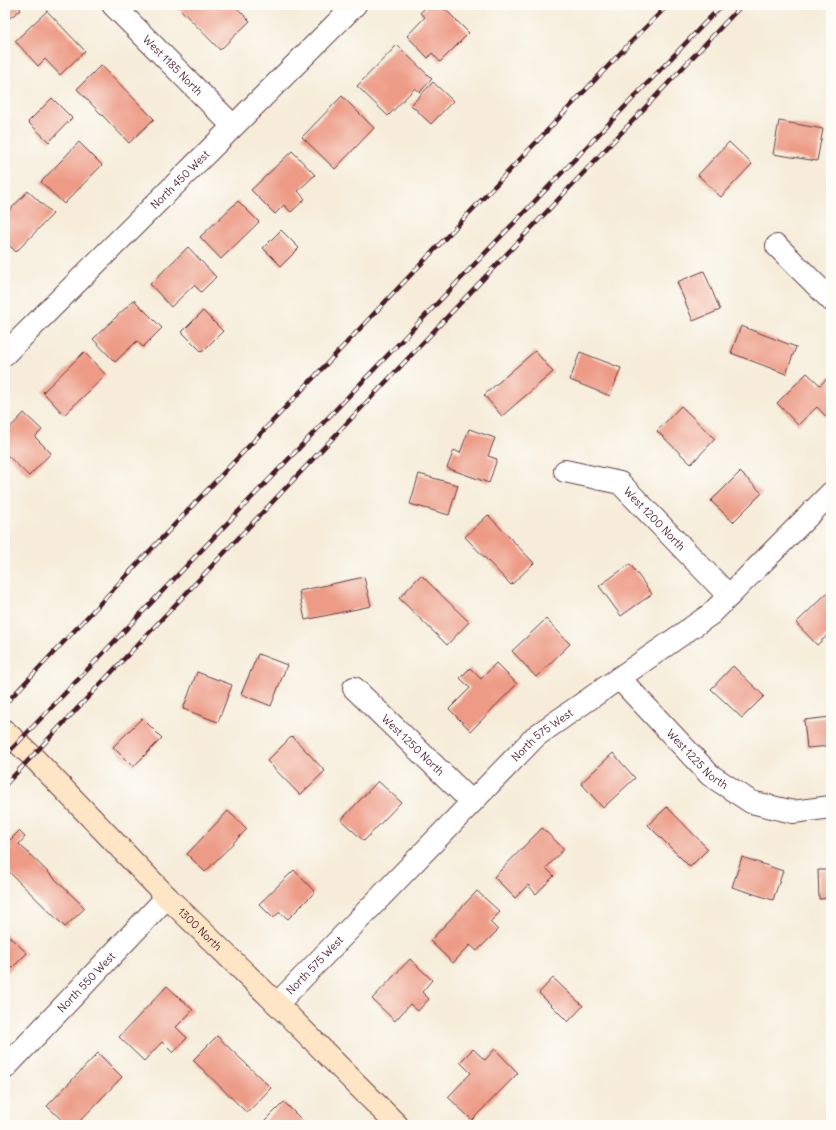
<svg xmlns="http://www.w3.org/2000/svg" width="836" height="1130" font-family="Delius,sans-serif">
  <rect width="100%" height="100%" fill="#fdfcf7"/>
  <filter id="ink" filterUnits="userSpaceOnUse"><feTurbulence type="fractalNoise" baseFrequency=".025" numOctaves="2"/><feDisplacementMap in="SourceGraphic" scale="8" xChannelSelector="R" yChannelSelector="G"/><feConvolveMatrix kernelMatrix="1 2 1 2 8 2 1 2 1" color-interpolation-filters="sRGB"/></filter>
  <filter id="wash" filterUnits="userSpaceOnUse"><feTurbulence type="fractalNoise" baseFrequency=".012" numOctaves="4" result="noise"/><feDisplacementMap in="SourceGraphic" scale="16" xChannelSelector="R" yChannelSelector="G"/><feGaussianBlur stdDeviation="0.9" result="paint"/><feColorMatrix in="noise" values="0 0 0 0 0 0 0 0 0 0 0 0 0 0 0 0 0 1.4 0 .05"/><feComposite in="paint" operator="in"/></filter>
  <g filter="url(#wash)">
    <rect width="100%" height="100%" fill="#f6ecd9"/>
    <g id="blocks">
      <g fill="#ed9b86">
        <polygon points="5,5 18,5 21,10 5,21"/>
        <polygon points="176,5 238,5 236,7 250,21 220,50"/>
        <polygon points="428,5 441,5 469,33 440,62 432,53 428,58 407,36 425,17 420,13"/>
        <polygon points="47,11 85,51 60,75 45,59 38,66 15,41"/>
        <polygon points="397,45 432,79 420,92 415,88 388,116 357,86"/>
        <polygon points="101,65 154,119 129,143 77,89"/>
        <polygon points="433,82 453,101 431,124 411,105"/>
        <polygon points="342,96 374,128 335,169 302,137"/>
        <polygon points="52,98 72,118 49,142 28,122"/>
        <polygon points="779,121 823,129 817,161 773,154"/>
        <polygon points="79,142 102,165 64,204 41,182"/>
        <polygon points="729,142 752,164 721,197 698,175"/>
        <polygon points="292,151 315,175 298,191 305,199 291,212 284,205 275,214 251,190"/>
        <polygon points="28,191 53,214 16,252 5,241 5,215"/>
        <polygon points="238,201 259,222 221,259 200,237"/>
        <polygon points="281,230 299,248 281,266 263,248"/>
        <polygon points="188,247 216,277 201,292 194,285 171,307 150,284"/>
        <polygon points="704,271 720,310 693,321 677,282"/>
        <polygon points="134,300 162,328 143,347 137,341 115,362 93,339"/>
        <polygon points="203,311 223,331 202,352 182,332"/>
        <polygon points="741,326 796,347 786,374 731,353"/>
        <polygon points="535,351 553,372 502,416 484,395"/>
        <polygon points="84,352 106,375 64,415 43,392"/>
        <polygon points="580,352 621,368 610,396 570,380"/>
        <polygon points="807,373 820,385 830,376 831,376 831,422 817,407 798,425 777,403"/>
        <polygon points="681,406 715,439 691,464 657,431"/>
        <polygon points="24,413 42,430 35,437 51,453 29,476 5,453 5,433"/>
        <polygon points="469,429 495,438 488,456 497,459 489,483 447,468 454,450 460,453"/>
        <polygon points="740,472 762,493 733,522 711,501"/>
        <polygon points="419,474 458,485 449,515 410,504"/>
        <polygon points="488,515 534,563 511,585 465,537"/>
        <polygon points="630,564 652,594 621,616 599,586"/>
        <polygon points="421,575 469,622 447,645 399,598"/>
        <polygon points="364,577 371,606 305,620 299,591"/>
        <polygon points="829,591 831,593 831,632 817,645 796,623"/>
        <polygon points="546,619 570,644 536,677 512,651"/>
        <polygon points="258,654 287,665 271,706 241,694"/>
        <polygon points="496,663 517,684 471,731 449,709 470,688 460,678 470,668 481,679"/>
        <polygon points="733,666 764,696 742,718 711,689"/>
        <polygon points="197,672 232,685 218,722 183,709"/>
        <polygon points="831,717 831,746 807,748 804,720"/>
        <polygon points="142,718 162,738 133,767 113,747"/>
        <polygon points="292,736 325,771 300,795 267,761"/>
        <polygon points="613,753 635,778 603,808 581,783"/>
        <polygon points="378,781 401,802 364,841 341,820"/>
        <polygon points="667,807 708,849 690,867 648,825"/>
        <polygon points="228,811 247,829 205,872 187,854"/>
        <polygon points="542,828 564,849 546,868 554,876 536,894 528,885 515,898 494,877"/>
        <polygon points="19,831 25,837 19,844 85,908 65,927 5,868 5,856 11,850 5,845"/>
        <polygon points="742,857 783,871 773,900 732,887"/>
        <polygon points="294,870 315,892 288,919 280,912 273,918 259,904"/>
        <polygon points="818,870 831,870 831,898 819,899"/>
        <polygon points="477,891 500,912 490,922 498,930 477,951 470,945 453,963 430,941"/>
        <polygon points="5,933 27,953 5,975"/>
        <polygon points="410,959 432,980 422,992 429,999 418,1011 410,1004 395,1021 372,999"/>
        <polygon points="553,978 583,1006 568,1022 539,993"/>
        <polygon points="167,986 193,1010 176,1027 187,1038 173,1053 162,1042 144,1061 119,1037"/>
        <polygon points="217,1036 271,1088 247,1113 193,1060"/>
        <polygon points="473,1049 485,1060 495,1049 518,1073 472,1120 448,1097 471,1073 460,1062"/>
        <polygon points="98,1053 122,1077 76,1125 67,1125 47,1106"/>
        <polygon points="284,1102 307,1125 261,1125"/>
      </g>
    </g>
  </g>
  <g filter="url(#ink)">
    <use href="#blocks" fill-opacity="0" stroke="#643e45" stroke-width="1"/>
    <g fill="none" stroke-linecap="round" stroke-linejoin="round">
      <g stroke="#643e45" stroke-width="24">
        <g id="street">
          <path id="s1" d="M113 5 233 126"/>
          <polyline points="777,246 831,300"/>
          <path id="s2" d="M5 354 355 5"/>
          <path id="s3" d="M565 471 620 483 729 596"/>
          <path id="s4" d="M619 678 710 775 751 802 793 812 831 807"/>
          <path id="s5" d="M354 688 472 802"/>
          <path id="s6" d="M277 1004 536 736 711 614 831 493"/>
          <path id="s7" d="M5 1068 167 897"/>
        </g>
      </g>
      <g stroke="#643e45" stroke-width="24">
        <g id="secondary">
          <path id="s8" d="M5 731 32 756 167 897 277 1004 397 1125"/>
        </g>
      </g>
      <use href="#street" stroke="#fff" stroke-width="22"/>
      <use href="#secondary" stroke="#fde5c5" stroke-width="22"/>
      <g stroke="#4a1f2b" stroke-width="4.5">
        <g id="rail">
          <polyline points="5,704 629,44 668,5"/>
          <polyline points="5,756 722,5"/>
          <polyline points="5,785 742,5"/>
        </g>
      </g>
      <use href="#rail" stroke="#fdfcf7" stroke-width="3" stroke-dasharray="9" stroke-linecap="butt"/>
    </g>
  </g>
  <g text-anchor="middle" stroke-width="3" stroke-linejoin="round" paint-order="stroke">
    <g font-size="11" fill="#4a1f2b" stroke="#fdfcf7">
      <text dy="4" stroke="none"><textPath href="#s1" startOffset="85">West 1185 North</textPath></text>
      <text dy="4" stroke="none"><textPath href="#s2" startOffset="247">North 450 West</textPath></text>
      <text dy="4" stroke="none"><textPath href="#s3" startOffset="106">West 1200 North</textPath></text>
      <text dy="4" stroke="none"><textPath href="#s6" startOffset="378">North 575 West</textPath></text>
      <text dy="4" stroke="none"><textPath href="#s5" startOffset="82">West 1250 North</textPath></text>
      <text dy="4" stroke="none"><textPath href="#s4" startOffset="113">West 1225 North</textPath></text>
      <text dy="4" stroke="none"><textPath href="#s8" startOffset="278">1300 North</textPath></text>
      <text dy="4" stroke="none"><textPath href="#s6" startOffset="54">North 575 West</textPath></text>
      <text dy="4" stroke="none"><textPath href="#s7" startOffset="118">North 550 West</textPath></text>
    </g>
  </g>
  <rect width="836" height="1130" fill="none" stroke="#fdfcf7" stroke-width="20"/>
</svg>
